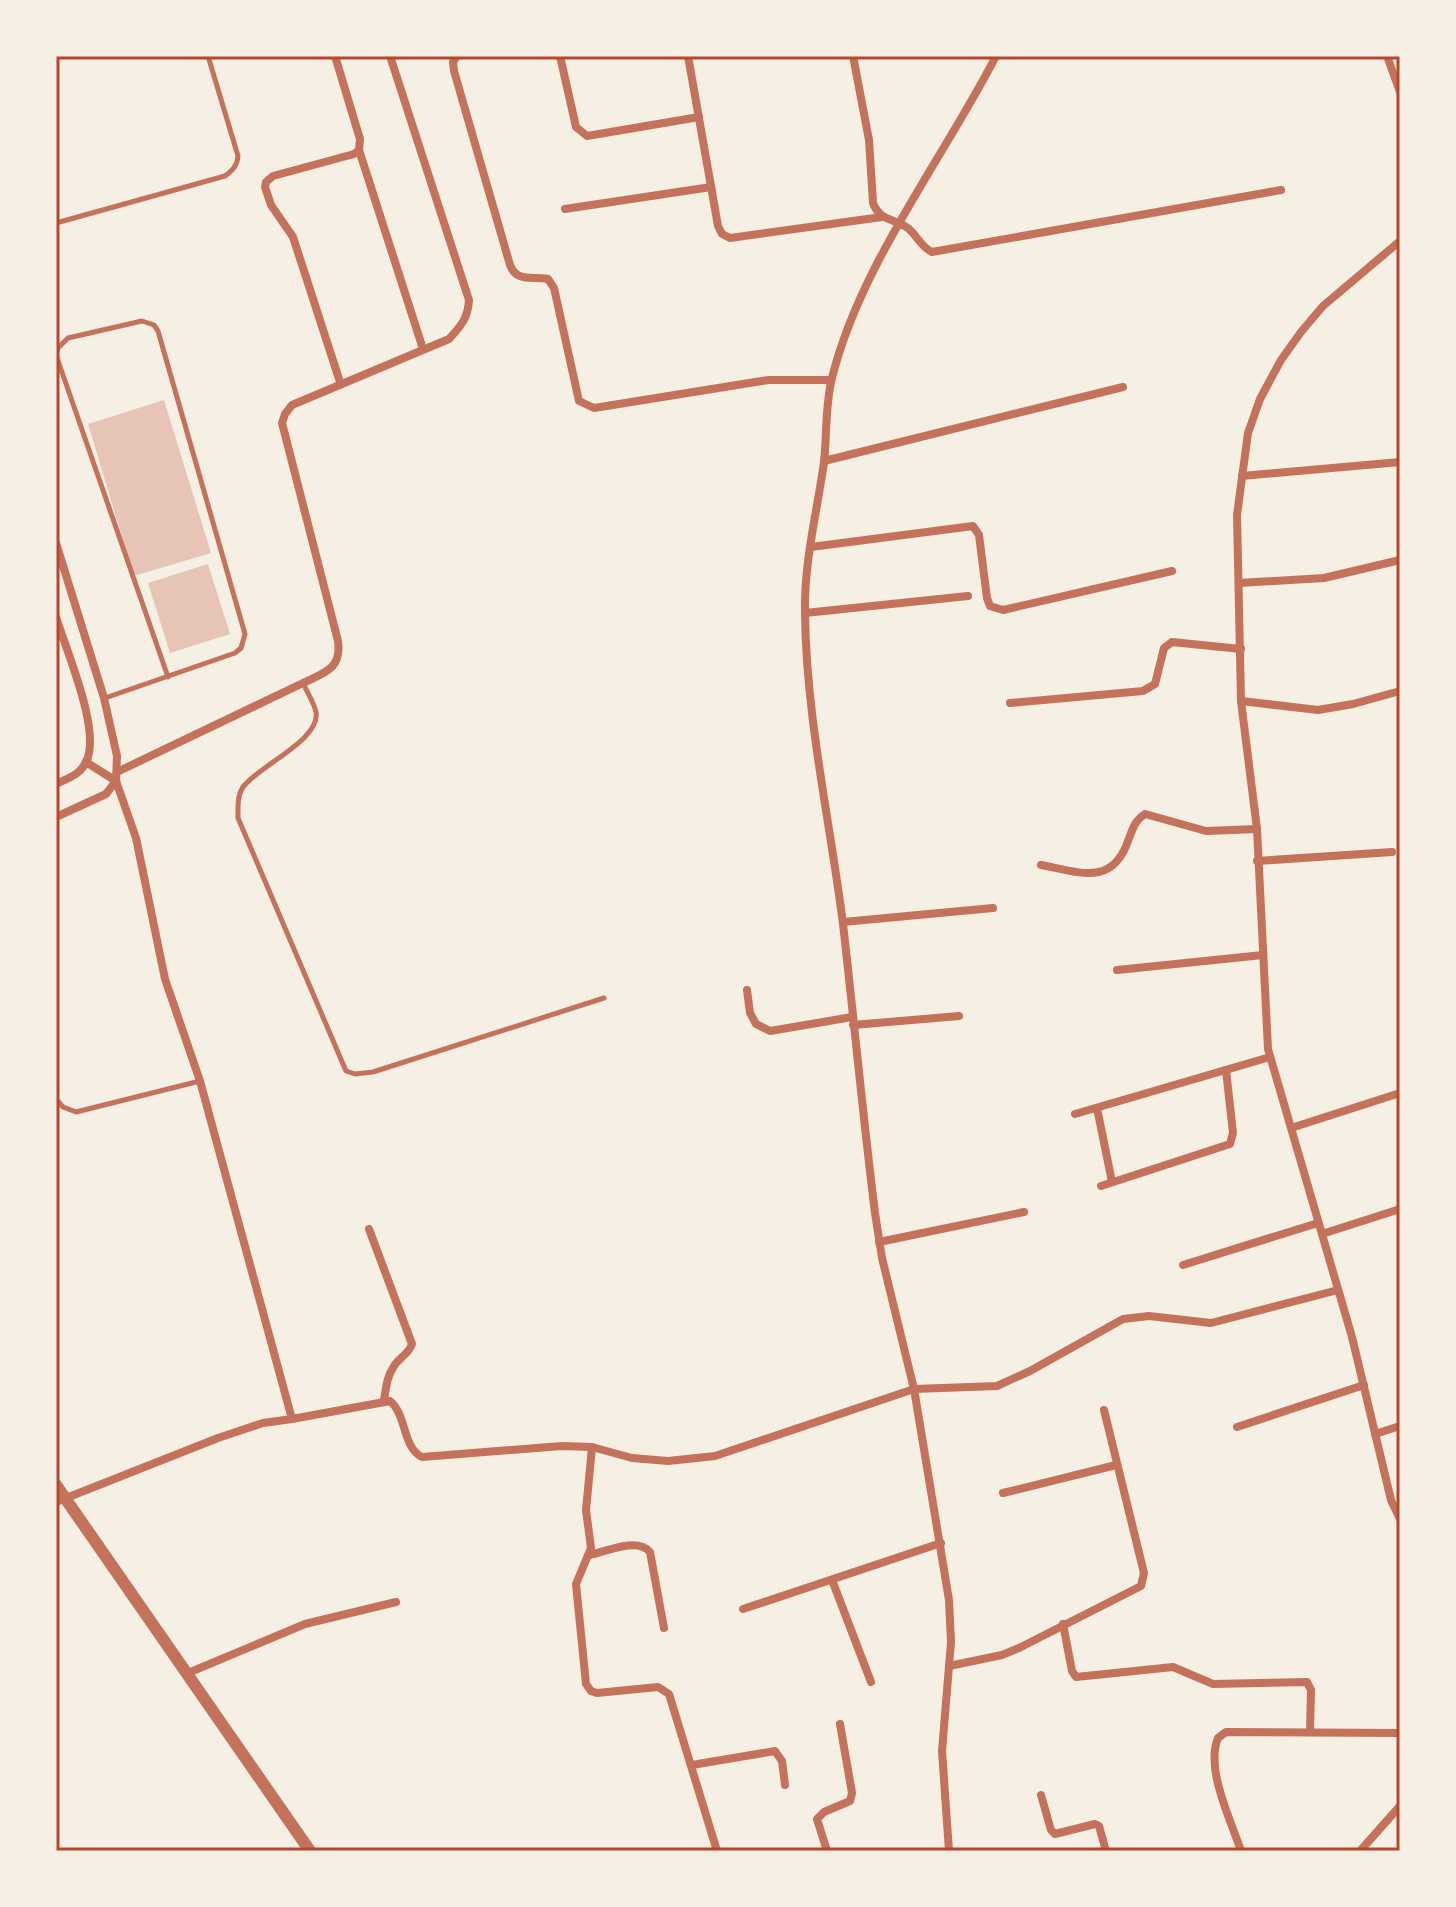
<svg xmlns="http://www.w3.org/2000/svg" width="1456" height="1907" font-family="'Nunito Sans',sans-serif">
  <rect width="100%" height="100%" fill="#f6efe4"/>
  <g fill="#e6c5b7">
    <polygon points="164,400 211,553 134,576 88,424"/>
    <polygon points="208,564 230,634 170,653 148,583"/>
  </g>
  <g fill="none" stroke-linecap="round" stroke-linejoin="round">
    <g stroke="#c5725c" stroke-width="5">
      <path d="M56 223 225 176C233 170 237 166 238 156L208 56"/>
      <path d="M303 683C307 692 314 703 316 712 321 740 258 766 243 787 237 796 238 808 238 818L346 1071 355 1074 373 1072 604 998"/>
      <polyline points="105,698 235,653 241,648 245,634 158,331 154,325 142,321 68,338 58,348 56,355 168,677"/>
      <polyline points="56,1099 63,1107 76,1112 200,1081"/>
    </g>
    <g stroke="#c5725c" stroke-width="8">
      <polyline points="335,56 360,139 359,150 354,154 273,176 266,182 265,187 271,205 293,237 340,382"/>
      <path d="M457 56 453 62 454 71 510 265C517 283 532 276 548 279L554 288 579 401 594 408 768 380H831"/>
      <polyline points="560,56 576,127 587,136 699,117"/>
      <polyline points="688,56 718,226 722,234 730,238 882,217"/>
      <path d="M853 56 869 140 873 203C880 222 896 218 909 229 918 237 921 247 932 252L1281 190"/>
      <polyline points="1387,56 1400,92"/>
      <polyline points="359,150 423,349"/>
      <polyline points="565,209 711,187"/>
      <polyline points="1400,241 1323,306 1301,332 1281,360 1260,399 1248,433 1237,515 1241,701 1257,829 1268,1049 1352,1337 1391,1500 1400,1519"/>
      <polyline points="824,461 1123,387"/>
      <polyline points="1242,476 1400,462"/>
      <polyline points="56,543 104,698 117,756 116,781 136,838 165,979 200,1081 292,1419 263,1423 218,1438 56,1502"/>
      <polyline points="811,547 973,526 979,535 987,598 990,606 1003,610 1172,571"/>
      <polyline points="1239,583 1324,578 1400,560"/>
      <polyline points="805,613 968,596"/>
      <path d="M56 617C66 650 102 732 86 762 80 775 68 778 56 784"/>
      <polyline points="1241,701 1318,710 1353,704 1400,691"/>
      <polyline points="1010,703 1143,691 1155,684 1164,648 1172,642 1241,649"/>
      <polyline points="86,762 116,781"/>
      <path d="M117 772 303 683C324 673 342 669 338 641L282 423 285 414 292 405 449 339C461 326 468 318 469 300L390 56"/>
      <polyline points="56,817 106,794 116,781"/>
      <polyline points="1257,861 1392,852"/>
      <path d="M1041 865C1079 872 1112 887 1128 841 1133 829 1134 821 1145 814L1206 831 1257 829"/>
      <polyline points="843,922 993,908"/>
      <polyline points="1117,970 1263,955"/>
      <polyline points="747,990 750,1013 756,1024 770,1031 852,1017"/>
      <polyline points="853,1025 959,1016"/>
      <polyline points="1097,1108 1112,1182"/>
      <polyline points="1075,1114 1270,1057"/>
      <polyline points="1291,1128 1400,1093"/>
      <polyline points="1101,1186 1230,1144 1233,1133 1226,1070"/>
      <path d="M369 1229 412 1344C408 1355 400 1357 394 1366 387 1376 386 1388 384 1400"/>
      <polyline points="1322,1234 1400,1209"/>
      <polyline points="879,1242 1024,1212"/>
      <polyline points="1183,1265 1318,1223"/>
      <path d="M292 1419 390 1401C407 1415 402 1447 422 1457L562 1446 592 1447 632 1458 668 1461 715 1456 914 1389 997 1386 1030 1371 1123 1319 1149 1316 1211 1323 1338 1290"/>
      <polyline points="1237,1427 1364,1385"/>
      <polyline points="1375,1434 1400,1426"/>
      <polyline points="592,1447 586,1510 591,1548 576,1584 586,1684 591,1691 597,1693 658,1687 669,1694 717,1851"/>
      <polyline points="1003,1493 1116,1465"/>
      <path d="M590 1555C607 1551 637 1537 650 1552L664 1628"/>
      <polyline points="832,1580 871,1682"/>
      <polyline points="743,1609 941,1543"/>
      <polyline points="1063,1624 1072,1671 1076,1677 1173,1667 1213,1684 1307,1682 1311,1690 1310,1731"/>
      <polyline points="949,1666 1002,1655 1019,1648 1141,1586 1144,1573 1104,1410"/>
      <polyline points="188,1673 305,1624 396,1602"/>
      <polyline points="692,1765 775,1751 782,1761 785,1785"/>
      <polyline points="1041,1795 1051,1830 1055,1834 1095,1824 1099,1826 1106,1851"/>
      <polyline points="827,1851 817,1819 824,1812 850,1801 852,1793 840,1724"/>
      <path d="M949 1851 942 1751 951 1642 949 1600 914 1389 882 1258 875 1213C863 1117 854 1020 843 924 830 821 806 717 805 612 804 562 817 512 824 462 827 435 825 405 832 378 860 265 943 159 996 56"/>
      <path d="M1241 1851C1231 1820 1205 1769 1218 1738L1226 1732 1400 1733"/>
      <polyline points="1360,1851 1400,1806"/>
    </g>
    <polyline stroke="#c5725c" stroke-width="12" points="56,1485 310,1851"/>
  </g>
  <rect width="1456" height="1907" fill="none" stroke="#f6efe4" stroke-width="116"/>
  <rect x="58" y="58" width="1340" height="1791" fill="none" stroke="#b5482f" stroke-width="3"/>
</svg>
